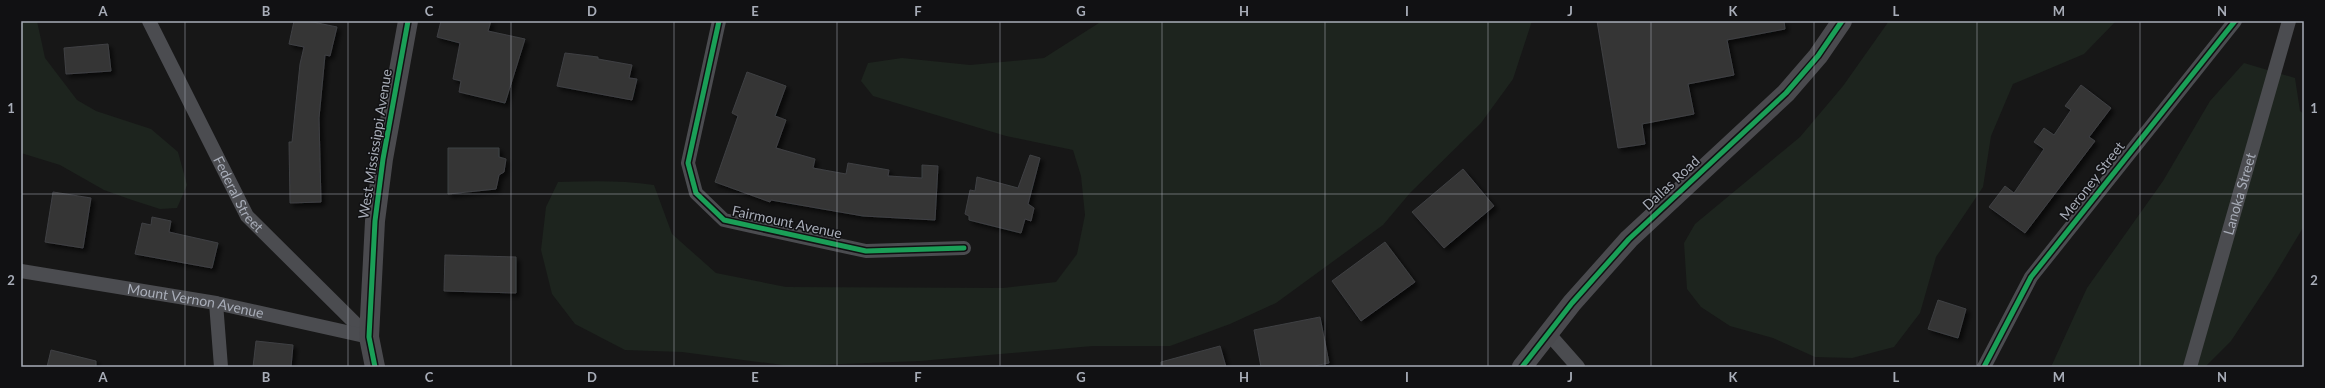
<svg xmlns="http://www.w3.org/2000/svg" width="2325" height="388" font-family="Lato,sans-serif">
  <defs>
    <filter id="shadow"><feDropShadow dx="3.5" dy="3.5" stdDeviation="2" flood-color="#0009"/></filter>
  </defs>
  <rect width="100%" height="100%" fill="#171717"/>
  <g fill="#1d241e">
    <polygon points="21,21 37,21 45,58 77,100 96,111 151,129 178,152 187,185 177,208 160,209 132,200 104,190 60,165 21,153"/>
    <path d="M1102 21H1532L1513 79 1481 123 1410 193 1383 225 1276 303 1230 324 1170 346H1093L920 361 790 366 682 352 625 350 575 324 552 294 541 250 546 207 558 182C591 181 622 180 654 185L672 234 716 273 786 287 1003 288 1056 282 1077 254 1085 215 1081 176 1073 150 1006 136 873 96 861 81 868 63 902 58 970 65 1044 58Z"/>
    <polygon points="1889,21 2116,21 2084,54 2013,84 1991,136 1983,187 1936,257 1920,313 1894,347 1852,358 1815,357 1773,338 1730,326 1701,307 1687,289 1684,243 1695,224 1800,137 1843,86"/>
    <polygon points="2244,63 2295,78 2300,111 2304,114 2304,226 2274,276 2231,341 2205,367 2051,367 2087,288 2163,181 2210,101"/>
  </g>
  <g fill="#353536" stroke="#3f4043" filter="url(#shadow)">
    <polygon points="294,21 308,21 337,27 330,56 325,55 319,118 321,202 290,203 289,142 292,142 300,64 304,47 289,44"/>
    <polygon points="441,21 491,21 488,31 525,39 505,103 459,92 461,81 453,79 460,43 437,37"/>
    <polygon points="1597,21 1784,21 1785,29 1727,40 1734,75 1688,84 1694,114 1642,124 1645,144 1618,148"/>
    <polygon points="108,44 111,71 66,74 64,48"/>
    <polygon points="565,53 598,57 598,59 632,65 629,78 637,79 632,100 557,86"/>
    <polygon points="747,72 786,86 775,116 786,120 776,148 815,159 813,168 846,174 848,163 889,170 888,176 922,178 922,165 938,166 935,220 863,216 771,200 770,202 715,182 738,116 732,113"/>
    <polygon points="2081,85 2111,108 2089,137 2095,141 2025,233 1989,207 2005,186 2014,193 2044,149 2034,142 2044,128 2054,135 2071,110 2065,106"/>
    <polygon points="448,148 499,148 499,157 506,159 504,172 499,175 496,189 448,194"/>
    <polygon points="1030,155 1040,158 1028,204 1034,208 1031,221 1025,219 1021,233 969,220 969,216 965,214 970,190 975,191 977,177 1018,188"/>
    <polygon points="1463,169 1494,206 1444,248 1412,212"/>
    <polygon points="53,192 91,198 83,248 45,242"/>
    <polygon points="152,217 171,221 169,232 218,243 212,268 135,254 142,223 151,225"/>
    <polygon points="1385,242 1415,282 1361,321 1332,281"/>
    <polygon points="445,255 516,257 516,293 444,291"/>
    <polygon points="1938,300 1966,309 1958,338 1928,329"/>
    <polygon points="1320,317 1329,363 1309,367 1261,367 1254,330"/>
    <polygon points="256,341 293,345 291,367 253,367"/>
    <polygon points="1220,346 1226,367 1161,367 1161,362"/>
    <polygon points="51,350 96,361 96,367 47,367"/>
  </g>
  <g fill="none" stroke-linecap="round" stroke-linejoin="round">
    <g stroke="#4b4c50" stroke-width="14">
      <path id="s1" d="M149 21 247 216 369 337"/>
      <polyline points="719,21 688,163 696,193 724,220 866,251 964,248"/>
      <path id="s2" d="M21 271 216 303 369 337"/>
      <polyline points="216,303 221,367"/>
      <polyline points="1548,333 1578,367"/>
      <polyline points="1984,367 2031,277 2235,21"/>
      <path id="s3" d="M2190 367 2289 21"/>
    </g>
    <g stroke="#4a4a4e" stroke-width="20">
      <polyline points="375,367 369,337 375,221 383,159 408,21"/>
      <polyline points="1522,367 1572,303 1629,239 1786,93 1818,56 1842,21"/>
    </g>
    <g stroke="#111113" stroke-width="8">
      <g id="cycleway">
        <polyline points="719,21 688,163 696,193 724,220 866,251 964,248"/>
        <polyline points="375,367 369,337 375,221 383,159 408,21"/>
        <polyline points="1522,367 1572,303 1629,239 1786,93 1818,56 1842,21"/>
        <polyline points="1984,367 2031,277 2235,21"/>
      </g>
    </g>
    <use href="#cycleway" stroke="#1a9f57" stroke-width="5"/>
  </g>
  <path fill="none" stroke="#a8adb8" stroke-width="1" stroke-opacity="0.55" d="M185 21V367M348 21V367M511 21V367M674 21V367M837 21V367M1000 21V367M1162 21V367M1325 21V367M1488 21V367M1651 21V367M1814 21V367M1977 21V367M2140 21V367M21 194H2304"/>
  <g text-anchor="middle" stroke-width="3" stroke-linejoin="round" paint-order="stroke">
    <g font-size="14" fill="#a8adb8" stroke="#111113">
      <text transform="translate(375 144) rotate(-81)" y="5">West Mississippi Avenue</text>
      <text transform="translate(2092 181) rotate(-52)" y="5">Meroney Street</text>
      <text transform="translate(1671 183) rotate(-43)" y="5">Dallas Road</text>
      <text dy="5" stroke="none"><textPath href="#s1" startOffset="195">Federal Street</textPath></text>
      <text dy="5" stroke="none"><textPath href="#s3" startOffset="180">Lanoka Street</textPath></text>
      <text transform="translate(787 222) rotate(12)" y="5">Fairmount Avenue</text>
      <text dy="5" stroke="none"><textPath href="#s2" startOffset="177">Mount Vernon Avenue</textPath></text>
    </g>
  </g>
  <rect width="2325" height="388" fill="none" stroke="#111113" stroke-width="44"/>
  <rect x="22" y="22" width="2281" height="344" fill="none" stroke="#a8adb8" stroke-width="1.5"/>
  <g font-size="13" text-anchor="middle" font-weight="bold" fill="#a8adb8">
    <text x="103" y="16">A</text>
    <text x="266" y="16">B</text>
    <text x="429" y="16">C</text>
    <text x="592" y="16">D</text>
    <text x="755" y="16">E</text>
    <text x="918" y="16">F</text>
    <text x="1081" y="16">G</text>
    <text x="1244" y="16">H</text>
    <text x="1407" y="16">I</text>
    <text x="1570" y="16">J</text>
    <text x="1733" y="16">K</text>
    <text x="1896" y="16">L</text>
    <text x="2059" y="16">M</text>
    <text x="2222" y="16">N</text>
    <text x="11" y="113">1</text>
    <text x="2314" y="113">1</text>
    <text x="11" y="285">2</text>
    <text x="2314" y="285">2</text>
    <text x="103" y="382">A</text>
    <text x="266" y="382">B</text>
    <text x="429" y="382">C</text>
    <text x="592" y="382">D</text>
    <text x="755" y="382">E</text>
    <text x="918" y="382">F</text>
    <text x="1081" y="382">G</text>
    <text x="1244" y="382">H</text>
    <text x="1407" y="382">I</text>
    <text x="1570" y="382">J</text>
    <text x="1733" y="382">K</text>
    <text x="1896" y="382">L</text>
    <text x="2059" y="382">M</text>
    <text x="2222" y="382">N</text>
  </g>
</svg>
